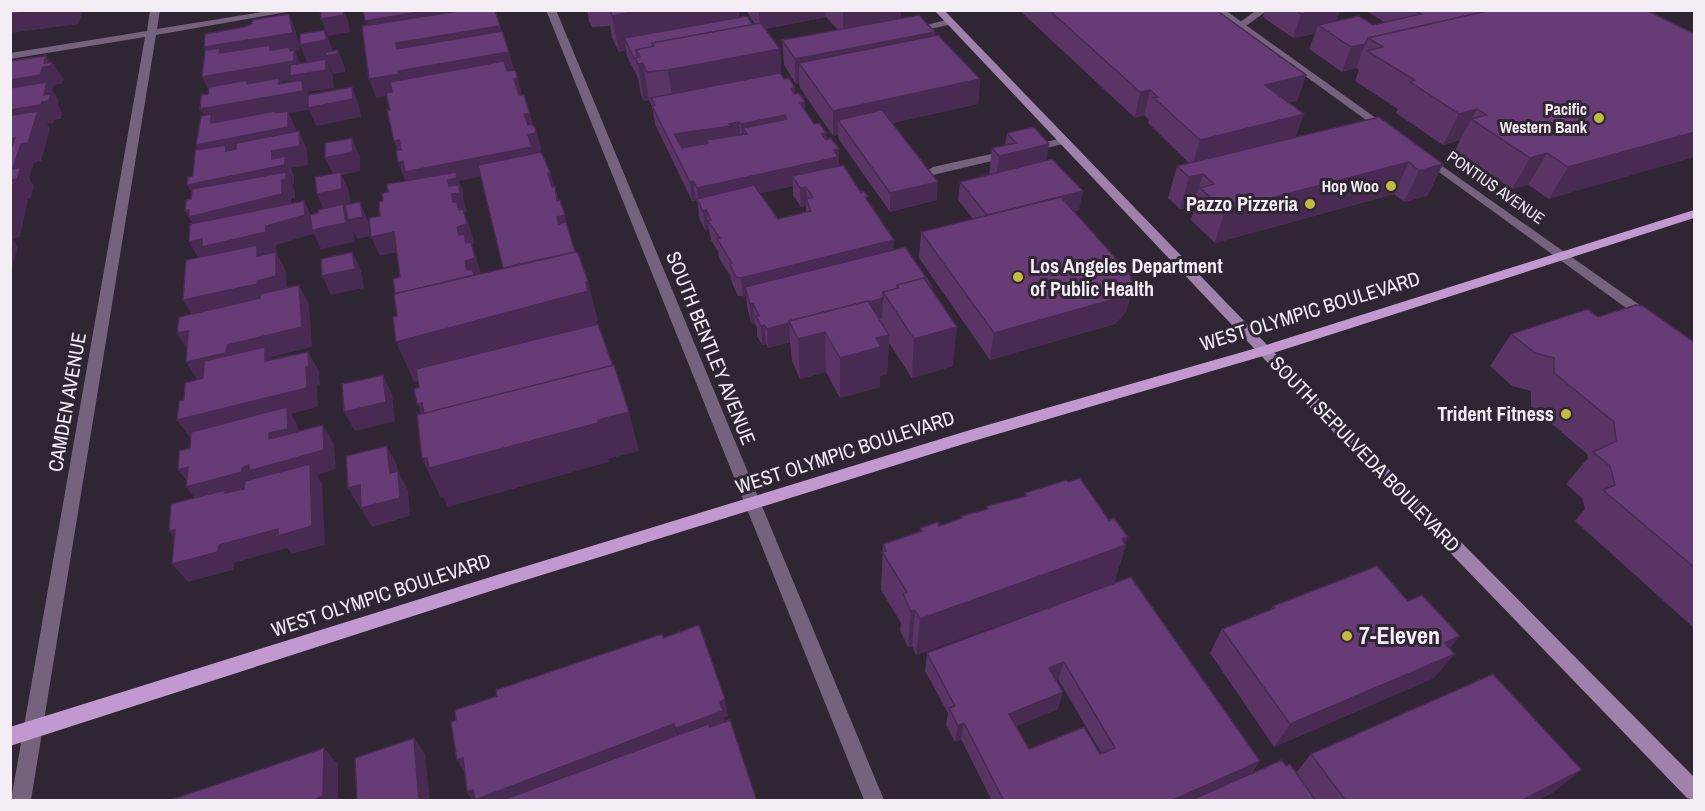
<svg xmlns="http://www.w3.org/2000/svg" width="1705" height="811" font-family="'Archivo Narrow',sans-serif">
  <rect width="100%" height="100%" fill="#2f2533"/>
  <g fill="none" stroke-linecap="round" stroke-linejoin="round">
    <g fill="#75627c" fill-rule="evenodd">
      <polygon points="1257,10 1268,10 1243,28 1237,28 1237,24"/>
      <polygon points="950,19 955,22 953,24 911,33 906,30"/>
      <polygon points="1063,138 1069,141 1067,143 933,175 927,171 933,167"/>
    </g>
    <g fill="#75627c" fill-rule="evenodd">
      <polygon points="150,10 160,10 157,29 274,10 299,10 156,35 31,800 11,800 145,37 10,59 10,53 147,31"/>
      <polygon points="546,10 556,10 884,800 864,800"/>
      <polygon points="1214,10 1225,10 1394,131 1388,134 1384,133"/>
      <polygon points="1425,154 1654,315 1656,318 1654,321 1644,321 1421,159 1421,155"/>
    </g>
    <polygon fill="#a081ac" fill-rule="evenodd" points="934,10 944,10 1328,408 1694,777 1694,800 1687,798 1318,416"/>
    <polygon fill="#c199d0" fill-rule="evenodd" points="1694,210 1694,218 1270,354 970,442 497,589 10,746 10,727 497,575 970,430 1260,347"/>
  </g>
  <g fill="#593465" fill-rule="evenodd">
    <path d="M587 10H739V17L753 25 755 24 748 14 747 10H901V18L935 32V35L980 79 978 104 892 123 937 200 890 212 838 138V135L833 136 800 88 799 83 796 84 784 65 782 40 838 30 826 17 765 29 780 49 781 75 784 79 795 88V94L814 124 826 133 827 140 839 166 868 202 894 240 893 249 932 286 931 289 953 366 912 378 889 343 887 374 880 376V387L840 398 826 372 800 379 792 361 790 342 768 348 766 344 762 345 757 336V327L754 323 751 324 747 306 746 296H738L732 283 731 277 719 258 718 251 711 240 709 229 705 230 699 218 698 204 696 200 692 201 655 124 652 106 649 100 644 101 641 95 638 78 627 56 626 50 619 52 612 38 610 26 592 27 589 21ZM793 186V195L801 207 806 206V212L778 219 760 193Z"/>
    <polygon points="1019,10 1216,10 1306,75 1297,101 1289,102 1295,137 1443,164 1427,196 1404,202 1394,194 1215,243 1191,220 1195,207 1193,206 1180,209 1168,198 1177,166 1189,163 1148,123 1149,120 1144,115 1135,118"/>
    <polygon points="1265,10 1340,10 1336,21 1373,25 1384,22 1365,10 1646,10 1695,34 1549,199 1528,185 1512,189 1455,151 1460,140 1443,145 1396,113 1398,109 1355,81 1359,70 1356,68 1342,72 1309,49 1315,34 1293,38 1263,17"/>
    <polygon points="1007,133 1047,161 1079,210 1074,211 1133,286 1126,312 1115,324 990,360 919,258 921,232 973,219 958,200 960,182 989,175 992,148 1005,145"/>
    <polygon points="1598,317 1695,343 1695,629 1575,521 1585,509 1582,498 1566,484 1588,458 1587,454 1531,406 1531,391 1512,386 1490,366 1511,334"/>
    <polygon points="1025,493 1125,544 1126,545 1114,583 916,655 912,646 908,647 900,630 901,623 881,590 883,544 920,531 920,528 939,526 960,519 961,516 986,510 987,506 1025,496"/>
    <path d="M1131 577 1260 761 1251 774 1286 766 1296 773 1311 754 1554 792 1537 801H992L961 739 955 742 946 725 948 713 925 671 927 653ZM1058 679 1102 754H1100L1029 749 1016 726 1058 709 1056 680Z"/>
    <polygon points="1408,601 1460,636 1450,648 1434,678 1274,747 1210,653 1222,629 1270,610 1273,606"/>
  </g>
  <g fill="#482a53" fill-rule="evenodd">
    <polygon points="41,10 83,10 79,24 10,33 10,14"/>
    <polygon points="343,10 344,10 349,23 350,32 328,36 321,19"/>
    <polygon points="430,10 492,10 371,39 365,21"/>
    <polygon points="641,10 739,10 740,29 624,38 626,50 619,52 612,16"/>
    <polygon points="759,10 826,10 826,17 760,30"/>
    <polygon points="853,10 901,10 901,25 843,37 843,12"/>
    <polygon points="1318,10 1340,10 1333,30 1318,25 1315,34 1293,38 1301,14"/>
    <path d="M289 14 296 32 300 50 295 51 302 68 307 62 300 45 325 30 332 48 333 55 338 50 345 68V72L333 74 326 59 333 76 334 88 308 92 310 98 352 87 359 105 361 117 316 126 309 110 289 113 296 129 297 146 206 164 196 145 210 127 200 109 211 95 202 77 213 65 204 47ZM292 80 298 92 286 94 281 82Z"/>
    <polygon points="500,26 505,43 397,49 396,43"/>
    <polygon points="935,32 933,56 799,63 799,83 796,84 795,59"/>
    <polygon points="1365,44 1356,68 1342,72 1351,47"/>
    <polygon points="780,49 782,86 674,108 668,70"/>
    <polygon points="509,52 514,69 405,89 405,92 376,98 369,79 398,71"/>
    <polygon points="46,56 51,65 52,62 64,79 62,84 54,85 52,90 59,100 58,105 62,112 61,119 54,120 53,123 47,124 50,129 41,161 34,163 29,178 34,186 31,198 27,199 28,200 20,237 12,239 18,247 10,274 10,180 13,169 10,160 10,110 42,102 10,100 10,80 44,63"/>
    <polygon points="643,63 649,100 644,101 638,64"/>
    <polygon points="1306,75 1297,101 1257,110 1265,85"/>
    <polygon points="518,78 522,96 518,97 514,79"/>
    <polygon points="980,79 978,104 848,133 838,120 838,135 833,136 833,111"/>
    <polygon points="795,88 796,106 791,89"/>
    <polygon points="1150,90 1144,115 1135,118 1140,92"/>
    <polygon points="805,102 806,121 800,103"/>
    <polygon points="1477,109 1460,140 1443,145 1459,114"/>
    <polygon points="524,114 530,114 535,132 529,133"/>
    <polygon points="1304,114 1295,139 1192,166 1200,140"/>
    <polygon points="785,115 786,133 747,134 743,128 745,142 743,143 741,124"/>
    <polygon points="739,122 741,140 708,143 706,140 707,148 677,153 674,134"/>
    <polygon points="536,129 541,148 540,152 534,153 537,165 459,181 463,191 463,197 467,212 464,212 470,227 474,243 472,244 482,277 402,294 412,191 408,180 405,181 398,162 528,135"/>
    <polygon points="299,131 307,149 308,165 291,168 294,175 294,184 292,185 295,191 295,198 291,199 291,213 196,230 185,211 198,203 187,185 272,159 272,151"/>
    <polygon points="1695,132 1695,157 1549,199 1568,167"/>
    <polygon points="826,133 827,151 822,134"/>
    <polygon points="352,138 360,157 360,171 342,175 349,191 351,208 345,209 350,220 360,202 368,221 371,236 357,239 353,230 355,242 321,249 314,234 276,245 276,251 262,254 267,275 200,261 189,242 266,226 304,201 313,220 325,213 317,194 334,176 325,158"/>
    <polygon points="399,140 406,158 401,159 394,141"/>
    <polygon points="1049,144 1044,176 995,188 999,156"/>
    <polygon points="839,149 839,168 792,176 793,186 701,207 699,202 697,188"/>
    <polygon points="1547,153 1528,185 1512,189 1530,158"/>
    <polygon points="1409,162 1394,194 1215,243 1225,210"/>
    <polygon points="1443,164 1427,196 1404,202 1419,171"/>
    <polygon points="550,172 555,191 553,192 548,173"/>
    <polygon points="1203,174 1193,206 1180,209 1189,177"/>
    <polygon points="693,181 696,200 692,201 690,182"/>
    <polygon points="938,182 937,200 890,212 890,193"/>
    <polygon points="555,186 560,205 565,215 570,234 562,236 557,217 557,201"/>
    <polygon points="806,187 807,202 806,199 806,206 801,207 800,188"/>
    <polygon points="1083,191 1079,210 985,234 987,215"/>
    <polygon points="706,210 709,229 705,230 703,211"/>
    <polygon points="394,232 402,251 380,256 371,237"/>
    <polygon points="894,240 893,259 745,287 746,296 743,297 741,278"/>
    <polygon points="276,252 286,271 287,295 195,320 183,300 257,281"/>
    <polygon points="352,252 361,271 364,288 331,295 322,276"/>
    <polygon points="588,282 598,321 596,322 598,330 414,382 396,342"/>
    <polygon points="299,285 309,304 312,347 271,357 276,366 199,382 186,362 227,345"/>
    <polygon points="1133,286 1126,312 1115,324 990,360 994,333"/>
    <polygon points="883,298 882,318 825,333 826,372 800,379 798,339 790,323"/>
    <polygon points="750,304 753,304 754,323 751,324"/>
    <polygon points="789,323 790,342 768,348 767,329"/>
    <polygon points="764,325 766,344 762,345 761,326"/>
    <polygon points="957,327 953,366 912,378 914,339"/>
    <polygon points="188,331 190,353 177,333"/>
    <polygon points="889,335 887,374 880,376 880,387 840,398 840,358 876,338"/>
    <polygon points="308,352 319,371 320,385 317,386 318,407 291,414 298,426 299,448 269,439 269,433 191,439 177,420 306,367"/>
    <polygon points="383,375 392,394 395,421 355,431 344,412"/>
    <polygon points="422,403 425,424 417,404"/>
    <polygon points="629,412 639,451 608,459 609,462 448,507 443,497 441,498 422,459 598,420"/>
    <polygon points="323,425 334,444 336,469 317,475 322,483 325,545 291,554 287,548 234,563 233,570 188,582 172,564 219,545 278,529 312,526 201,506 186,487 191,486 178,470 188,467 242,468"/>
    <polygon points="387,446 397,465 400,492 390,473"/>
    <polygon points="398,471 408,490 410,516 372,527 361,508"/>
    <polygon points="360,485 370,504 359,507 348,488"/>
    <polygon points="175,530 184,550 169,531"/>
    <polygon points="1128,537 1125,546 1126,545 1114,583 916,655 920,619"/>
    <polygon points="915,610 912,646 908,647 911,611"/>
    <polygon points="1460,636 1439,661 1445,643"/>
    <polygon points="1455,654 1434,678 1274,747 1290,724"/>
    <polygon points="1064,662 1058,679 1044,685 1049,668"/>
    <polygon points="1063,692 1058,709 1005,730 1009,714"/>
    <polygon points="725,699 728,716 724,718 726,727 680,744 676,728 720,702"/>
    <polygon points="964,723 961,739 955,742 958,726"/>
    <polygon points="674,724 679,740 524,801 473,801 467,792"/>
    <polygon points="414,738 425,754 430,801 419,801"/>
    <polygon points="324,748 338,764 338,801 311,801"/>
    <polygon points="463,758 467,776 457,760"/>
    <polygon points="1260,761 1249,776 1196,801 1171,801"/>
    <polygon points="1582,770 1554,792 1537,801 1520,801"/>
  </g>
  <g fill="#673c76" stroke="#482a53" stroke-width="1.5" fill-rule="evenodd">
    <polygon points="10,10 41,10 10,14"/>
    <polygon points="320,10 343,10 344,15 321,19"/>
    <polygon points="363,10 430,10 365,21"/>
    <polygon points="465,10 495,10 500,26 396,43 397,49 502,31 509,52 398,71 399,74 369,79 362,26"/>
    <polygon points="610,10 641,10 612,16"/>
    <polygon points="1049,10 1216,10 1306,75 1265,85 1304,114 1200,140 1154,98 1158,97 1150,90 1140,92"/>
    <polygon points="1296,10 1318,10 1301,14"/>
    <polygon points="1414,10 1492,10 1368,38 1365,44 1351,47 1318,25 1359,16 1373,25 1421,14"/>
    <polygon points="1492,10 1646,10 1695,34 1695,132 1568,167 1547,153 1530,158 1471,119 1487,115 1477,109 1459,114 1410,82 1415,80 1367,51 1383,47 1368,38"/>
    <polygon points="289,14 293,33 204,47 205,34 244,27 252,24 252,20"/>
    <polygon points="919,15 935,32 795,59 782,40"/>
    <polygon points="747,16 753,25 652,43 653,46 636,50 637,58 635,58 635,60 624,38"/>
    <polygon points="761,23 780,49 668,70 647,72 643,63 638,64 635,58 640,57 636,50 654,46 652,43"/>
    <polygon points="325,30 326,40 300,45 300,34"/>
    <polygon points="938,35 980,79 833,111 799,63"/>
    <polygon points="270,45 270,50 289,47 290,51 294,50 294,61 202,77 205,50 220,48 219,53"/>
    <polygon points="338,50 338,54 325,56 326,52"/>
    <polygon points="46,56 44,63 52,62 51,66 43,67 40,75 10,80 10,61"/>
    <polygon points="326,59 326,70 290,76 290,65"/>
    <polygon points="504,61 507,71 515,70 518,78 514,79 519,95 524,95 530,114 524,114 528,125 532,124 536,129 535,133 528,135 532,147 405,172 403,161 398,162 396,150 401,150 399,140 394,141 387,110 390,110 386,93 392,92 390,82"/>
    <path d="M780 73 784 79 789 78 795 88 791 89 794 94 799 93 805 102 800 103 814 124 819 123 826 133 822 134 826 140 831 138 839 149 834 150 838 157 697 188 693 181 690 182 652 106 655 105 651 98ZM785 115 787 119 743 128 747 134 706 140 708 143 682 148 674 134 731 126 729 124 739 122 741 124Z"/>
    <polygon points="279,78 279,84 302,80 303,91 200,109 201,95 208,94 209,87 247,80 247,84"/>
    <polygon points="47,82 44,95 51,94 49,101 42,102 41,105 10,110 10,88"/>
    <polygon points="352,87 353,99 308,108 308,95"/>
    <polygon points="882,110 938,182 890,193 838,120"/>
    <polygon points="38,111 28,143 21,144 13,169 21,167 17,179 10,180 10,147 12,146 15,138 10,139 10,113 15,112 13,115"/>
    <polygon points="275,111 275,113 288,111 288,127 196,145 201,116 211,114 211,123"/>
    <polygon points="1379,117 1443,164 1419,171 1409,162 1225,210 1200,188 1214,184 1203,174 1189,177 1177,166"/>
    <polygon points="1034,127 1049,144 999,156 992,148 1016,143 1007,133"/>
    <polygon points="299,131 300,146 272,151 272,159 285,156 285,165 187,185 188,177 193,176 195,150 226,145 226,151 236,149 236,143"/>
    <polygon points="352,138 353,152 325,158 325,143"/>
    <polygon points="541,152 550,172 548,173 552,187 555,186 557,201 560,200 565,215 557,217 559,224 566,222 575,252 503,268 478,165"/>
    <polygon points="1052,159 1083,191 987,215 960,182"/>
    <polygon points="843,165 861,192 864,191 868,196 865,197 894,240 741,278 736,277 730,264 732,263 717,239 720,238 708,221 711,220 706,210 703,211 697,199 754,185 778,219 811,211 806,199 813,197 806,187 800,188 792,176"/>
    <polygon points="286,172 286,179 282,180 282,194 189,217 189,210 185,211 186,200 191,199 192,189"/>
    <polygon points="341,172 342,189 317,194 315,177"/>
    <polygon points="456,172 457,178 448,180 449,186 459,185 460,193 452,194 453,202 457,202 459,210 463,209 467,224 457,227 459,235 464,234 466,243 471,242 475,258 465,261 467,270 472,269 474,275 395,294 393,279 400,277 394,232 371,237 369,218 380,216 379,202 383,201 382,193 388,192 387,184"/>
    <polygon points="14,181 10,197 10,182"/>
    <polygon points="1061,197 1130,274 1133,286 1122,297 994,333 921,232"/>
    <polygon points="304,201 305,215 266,226 266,232 202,247 202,239 189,242 190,224"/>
    <polygon points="360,202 363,217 348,220 345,205"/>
    <polygon points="343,204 346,223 312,230 310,215 318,213 318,210"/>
    <polygon points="257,245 257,256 276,252 276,276 257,281 257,284 183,300 186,260"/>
    <polygon points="905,247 932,286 929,286 924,278 897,285 897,289 883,292 883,298 869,302 868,301 789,321 790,323 767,329 764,325 761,326 756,316 759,316 753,304 750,304 745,287"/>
    <polygon points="352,252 355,269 322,276 321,259"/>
    <polygon points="575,252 578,253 588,282 586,282 588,291 396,342 393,317 397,316 394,294"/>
    <polygon points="924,278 957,327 914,339 883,292 899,288 897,285"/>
    <polygon points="299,285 302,327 227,345 226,353 186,362 188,331 177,333 179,317 260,298 260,294"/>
    <polygon points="868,301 889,335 876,338 881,347 840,358 825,332 798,339 789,321"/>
    <polygon points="1636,305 1643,306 1695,343 1695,568 1603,490 1615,485 1610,466 1593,452 1616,441 1614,422 1554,373 1554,358 1535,353 1511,334 1588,309 1598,317"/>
    <polygon points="598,324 613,366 424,414 422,403 417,404 414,389 419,387 416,369"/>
    <polygon points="265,347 265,361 308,352 309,366 306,367 307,388 177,420 179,401 184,400 185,383 203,378 204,361"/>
    <polygon points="614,365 629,412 598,420 598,423 429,468 427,458 422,459 417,415"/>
    <polygon points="383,375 386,402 344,412 342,384"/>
    <polygon points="287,407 288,429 269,433 269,439 323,425 324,450 249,471 249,465 242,468 242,472 186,487 188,467 178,470 179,451 190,448 191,432"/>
    <polygon points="387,446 390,473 398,471 400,498 361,508 360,485 348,488 346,456"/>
    <polygon points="310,464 312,526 278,536 278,529 219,545 218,552 172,564 175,530 169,531 171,504 225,490 225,493 244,489 245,481"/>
    <polygon points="1080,478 1109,520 1114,518 1128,537 1122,539 1126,545 920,619 915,610 911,611 903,594 907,592 882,552 886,551 883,544 922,531 920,528 938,522 939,526 962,518 961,516 988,509 987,506 1027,496 1025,493 1066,480 1068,482"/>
    <polygon points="1377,566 1408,601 1422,595 1460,636 1445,643 1455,654 1290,724 1222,629 1275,608 1273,606"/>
    <path d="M1131 577 1260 761 1171 801H1004L964 723 958 726 949 708 955 706 927 653ZM1064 662 1115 748 1100 754 1084 727 1029 749 1009 714 1063 692 1049 668Z"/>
    <polygon points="699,625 725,699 720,702 723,711 676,728 674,724 475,800 473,790 467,792 463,758 457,760 451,722 456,720 455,710 497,696 496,690 662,634 663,638"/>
    <polygon points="1493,674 1582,770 1520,801 1346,801 1311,754"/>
    <polygon points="730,720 757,801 500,801 708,724 710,727"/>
    <polygon points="414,738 419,801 357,801 355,758"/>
    <polygon points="324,748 323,796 311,801 167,801"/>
    <polygon points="1282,760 1286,766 1290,764 1316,801 1189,801"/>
  </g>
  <g fill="#c3bd3f" stroke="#2f2533" stroke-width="2">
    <circle cx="1599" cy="118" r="6"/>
    <circle cx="1391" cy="186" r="6"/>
    <circle cx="1310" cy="204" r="6"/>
    <circle cx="1018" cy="277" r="6"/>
    <circle cx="1566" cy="414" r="6"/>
    <circle cx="1347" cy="636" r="6"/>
  </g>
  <g text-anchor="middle" stroke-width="6" stroke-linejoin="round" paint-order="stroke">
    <g font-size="16" font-weight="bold" fill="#f4edf6" stroke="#2f2533" text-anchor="end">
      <text x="1587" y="115">Pacific<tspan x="1587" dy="18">Western Bank</tspan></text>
      <text x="1379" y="192">Hop Woo</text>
    </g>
    <g font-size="16" fill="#f4edf6" stroke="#2f2533">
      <text transform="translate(1496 187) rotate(35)" y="6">PONTIUS AVENUE</text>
    </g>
    <g font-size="20" font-weight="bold" fill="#f4edf6" stroke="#2f2533" text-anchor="end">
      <text x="1298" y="211">Pazzo Pizzeria</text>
      <text x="1030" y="273" text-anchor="start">Los Angeles Department<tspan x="1030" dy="23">of Public Health</tspan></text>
      <text x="1554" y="421">Trident Fitness</text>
    </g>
    <g font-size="20" fill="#f4edf6" stroke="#2f2533">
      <text transform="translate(1310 311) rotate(-17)" y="7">WEST OLYMPIC BOULEVARD</text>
      <text transform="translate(711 348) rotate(68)" y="7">SOUTH BENTLEY AVENUE</text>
      <text transform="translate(67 402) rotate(-80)" y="7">CAMDEN AVENUE</text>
      <text transform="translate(845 452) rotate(-18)" y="7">WEST OLYMPIC BOULEVARD</text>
      <text transform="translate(1365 454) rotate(46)" y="7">SOUTH SEPULVEDA BOULEVARD</text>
      <text transform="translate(381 595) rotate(-18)" y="7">WEST OLYMPIC BOULEVARD</text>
    </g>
    <g font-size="24" font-weight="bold" fill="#f4edf6" stroke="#2f2533" text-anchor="start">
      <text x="1359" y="644">7-Eleven</text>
    </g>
  </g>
  <rect width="1705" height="811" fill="none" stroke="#f4edf6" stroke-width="24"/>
</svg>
